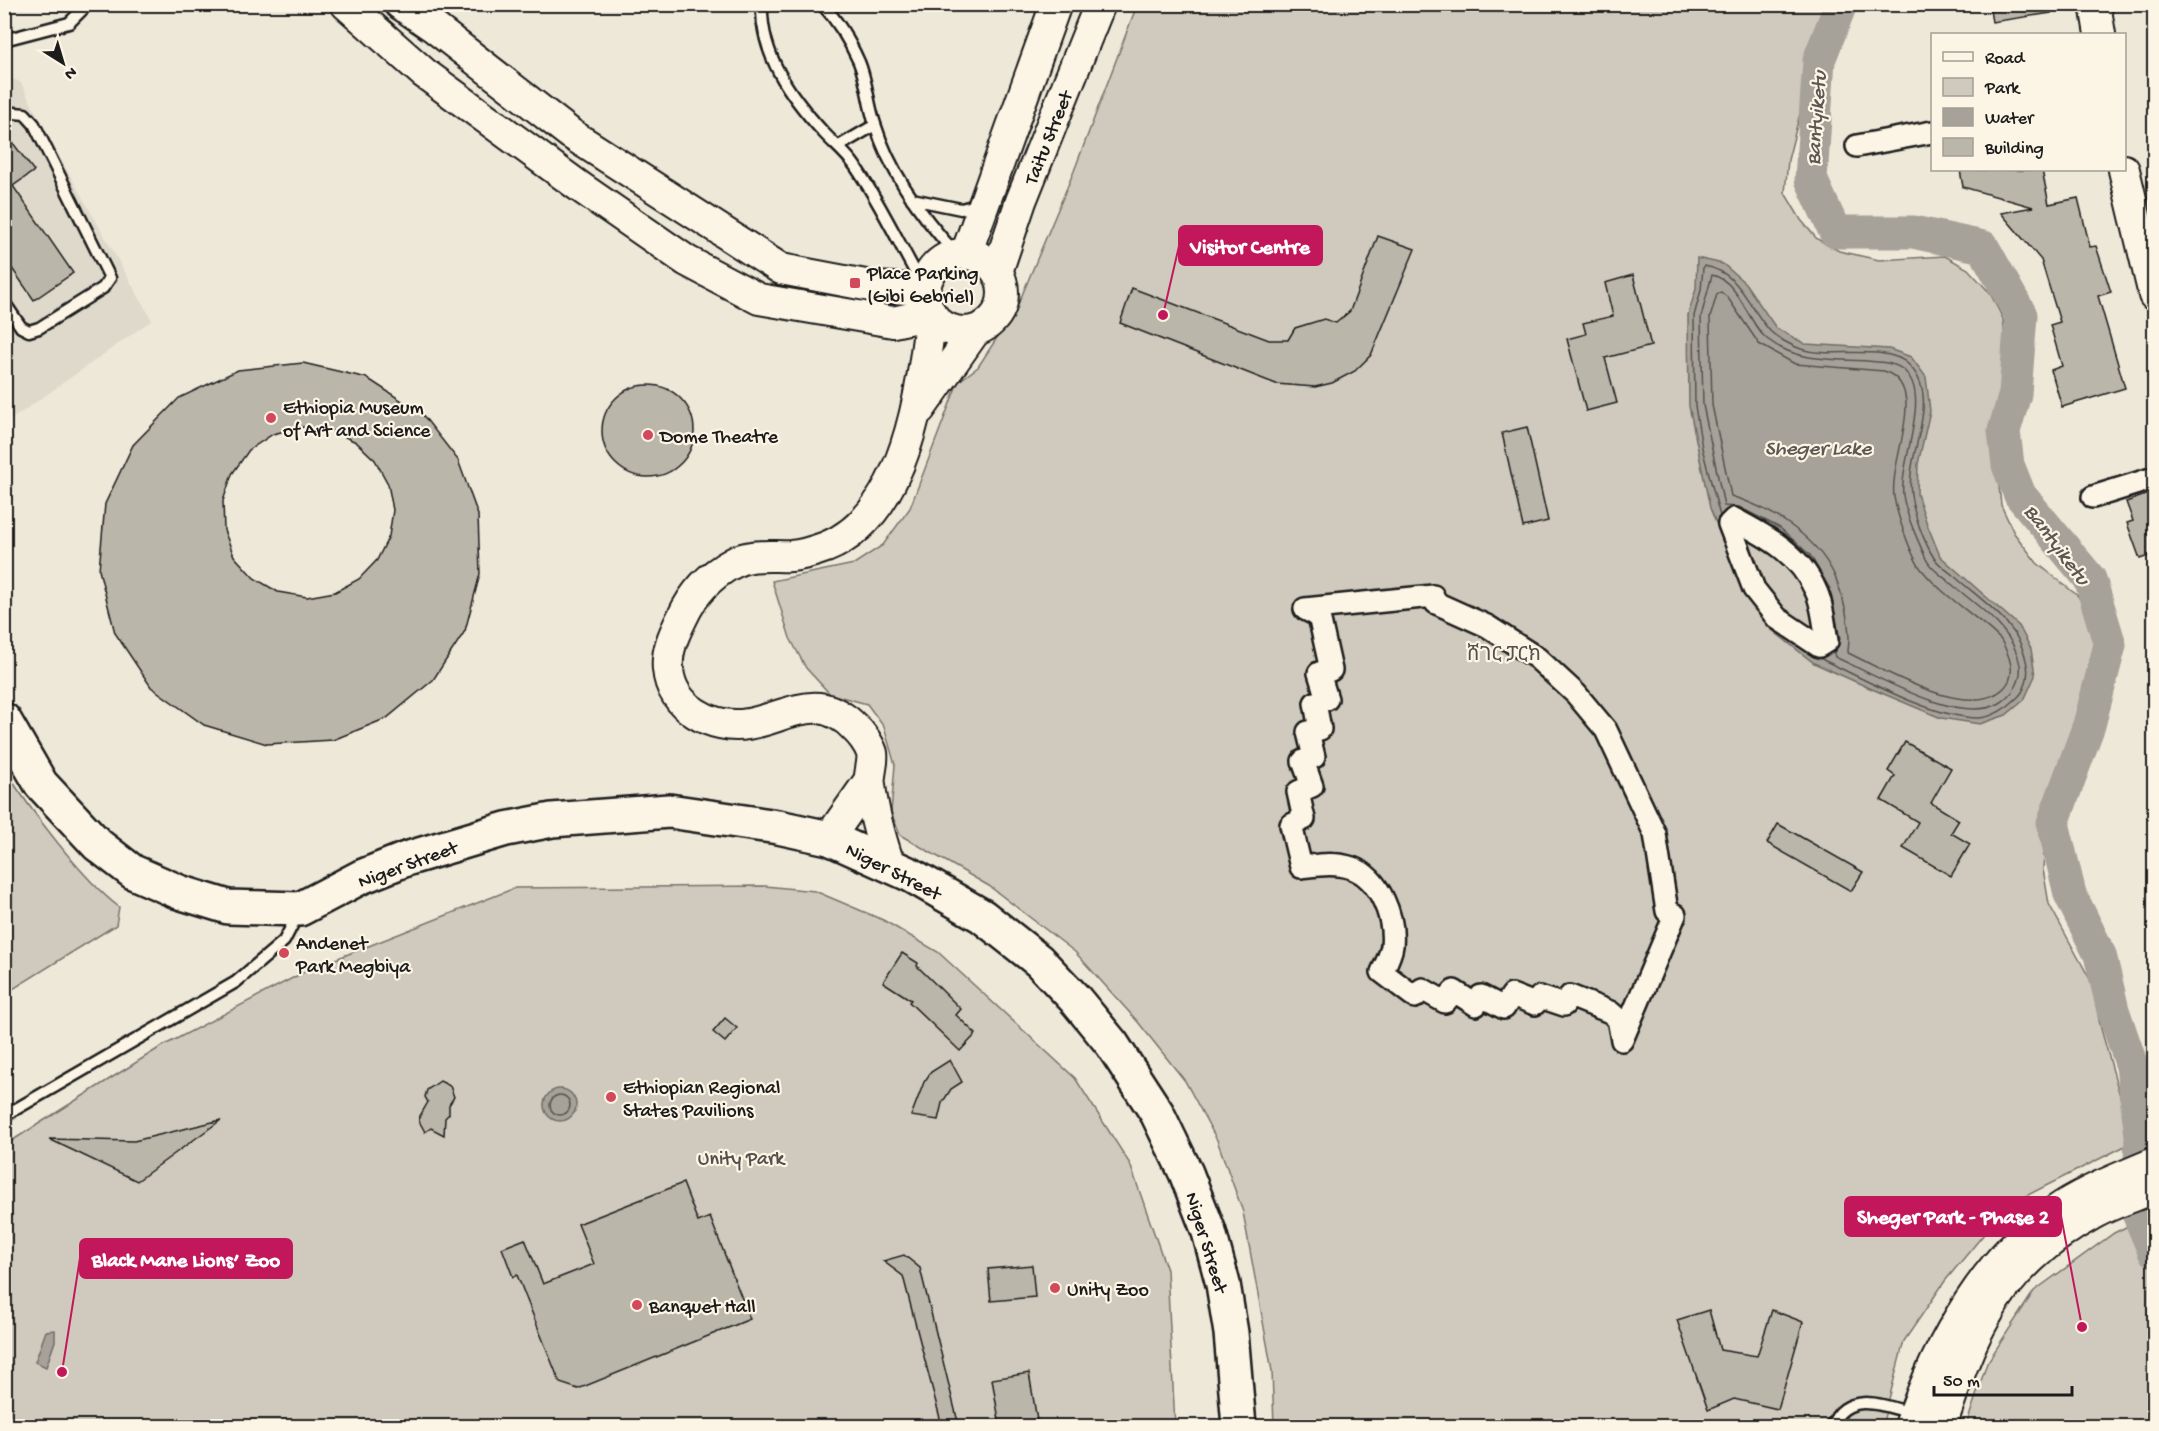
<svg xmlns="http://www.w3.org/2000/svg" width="2159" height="1431" font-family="'Gochi Hand','Noto Sans Ethiopic',sans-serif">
  <rect width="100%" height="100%" fill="#eee8d9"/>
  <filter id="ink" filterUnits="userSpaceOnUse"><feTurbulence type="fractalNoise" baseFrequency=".0167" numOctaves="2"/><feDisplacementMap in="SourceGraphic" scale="12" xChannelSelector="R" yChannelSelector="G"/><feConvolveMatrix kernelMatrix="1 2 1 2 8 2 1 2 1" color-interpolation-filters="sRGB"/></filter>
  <g filter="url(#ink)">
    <polygon fill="#ded9cb" points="4,74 21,83 50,140 152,320 5,424"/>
    <g fill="#cfcabd" stroke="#76736c" stroke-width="1.5">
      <polygon points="1137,5 1828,5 1788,160 1785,193 1801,220 1817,239 1839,251 1879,260 1945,256 1968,269 1990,293 2003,319 2005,345 1995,449 2001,505 2014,533 2037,563 2078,596 2092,619 2101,650 2099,689 2058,779 2045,842 2043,869 2049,904 2092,983 2100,1025 2133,1142 2014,1202 1989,1228 1945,1281 1904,1341 1882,1426 1274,1426 1272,1371 1243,1212 1217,1140 1185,1081 1138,1022 1075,952 989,886 900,835 891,812 895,765 884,727 867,704 830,694 806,668 790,638 772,581 854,564 883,545 910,508 958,382 978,367 1017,307 1074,171"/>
      <path d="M4 768C28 807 83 880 119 907L116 925 5 994Z"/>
      <polygon points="765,886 815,891 883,920 938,952 1075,1078 1130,1164 1167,1270 1175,1426 5,1426 5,1145 159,1048 308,970 515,888"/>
      <polygon points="2154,1213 2154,1426 1966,1426 1987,1363 2034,1291 2114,1233"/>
    </g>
    <g fill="#a7a299" stroke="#6f6c67" stroke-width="1.5" fill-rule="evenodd">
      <path d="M1697 258 1723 264 1745 283 1776 328 1805 344 1889 349 1911 357 1926 377 1930 411 1918 464 1917 494 1927 524 1940 556 2019 626 2031 649 2035 676 2024 700 2006 715 1980 724 1941 718 1865 686 1814 663 1772 630 1755 607 1739 580 1710 508 1689 406 1688 315 1696 289ZM1734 520 1817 592 1827 640 1754 589Z"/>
      <circle cx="560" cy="1105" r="16"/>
      <polygon points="145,1237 148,1257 123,1268 113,1278 106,1261 126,1243"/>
      <polygon points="55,1330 55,1341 46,1367 35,1362 46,1331"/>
    </g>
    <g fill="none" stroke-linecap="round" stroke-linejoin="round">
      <g stroke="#54524e" stroke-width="1.5">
        <path d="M1712 275C1740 281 1747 323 1767 339 1796 362 1832 359 1867 361 1878 362 1893 362 1902 369 1934 392 1899 461 1903 495 1906 516 1918 540 1926 559 1930 568 1941 575 1948 581 1975 605 2014 628 2020 665 2022 681 2013 695 2000 703 1959 727 1874 674 1835 657L1834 653 1840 639 1830 589 1810 555 1780 528 1739 507 1724 506 1703 405 1701 317Z"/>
        <path d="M1721 292 1728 298 1759 344 1795 364 1884 371C1930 387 1889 458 1894 497 1897 514 1911 557 1922 570 1944 597 1977 616 2001 640 2009 655 2018 674 2004 688 1969 722 1885 670 1848 653 1848 648 1849 644 1849 639 1849 623 1844 600 1838 584 1822 539 1773 509 1731 496L1712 405 1710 318 1717 294Z"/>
        <path d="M1720 516 1702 448 1695 406 1694 316 1701 290 1703 268 1705 266C1741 273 1748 307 1770 331 1777 338 1792 346 1801 349 1829 359 1886 343 1908 364 1944 399 1905 452 1911 494 1913 513 1924 542 1934 558 1939 565 1948 571 1954 576 1983 602 2021 624 2027 665 2029 675 2026 690 2017 698 2008 707 1992 718 1978 718 1931 718 1861 677 1817 657"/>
        <circle cx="560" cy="1105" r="10"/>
        <polygon points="137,1245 140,1247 140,1253 117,1262 120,1255"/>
      </g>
      <polyline stroke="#a7a299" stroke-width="33" points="1841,4 1819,60 1811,179 1835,232 1913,232 1983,247 2021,315 2015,394 2004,431 2008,465 2020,495 2090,579 2110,645 2089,725 2053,823 2070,894 2100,955 2113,1010 2132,1066 2141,1135 2138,1213 2154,1251"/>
    </g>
    <g fill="#bab6aa" stroke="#1c1c1c" stroke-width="1.5" fill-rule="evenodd">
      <polygon points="1989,4 2050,4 2051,13 1992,22"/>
      <polygon points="4,131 34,171 13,186 73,273 34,300 4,257"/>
      <polygon points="1960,170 2042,170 2049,204 2078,198 2090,247 2096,246 2111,292 2098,296 2125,388 2062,407 2051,370 2062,366 2050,325 2060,322 2041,260 2001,213 2033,207 1963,187"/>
      <polygon points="1378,236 1415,249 1371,355 1355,371 1332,383 1315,387 1276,384 1120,323 1132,288 1269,340 1288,340 1295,328 1324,319 1336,323 1350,311"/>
      <polygon points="1633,275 1651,346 1605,358 1617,403 1586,411 1567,339 1586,334 1583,323 1613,316 1605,283"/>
      <path d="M303 363 367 378 422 414 458 460 478 515 480 574 465 631 433 680 387 718 333 740 267 744 204 725 151 687 115 633 99 570 105 504 133 445 179 398 238 370ZM301 427 330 430 356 442 375 460 388 484 393 510 389 536 377 560 359 579 335 592 307 597 278 592 254 578 234 556 224 530 223 501 232 474 249 450 273 434Z"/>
      <circle cx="648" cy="431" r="46"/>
      <polygon points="1527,427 1548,521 1523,527 1502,433"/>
      <polygon points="2154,492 2154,554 2140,559 2127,523 2133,521 2126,502"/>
      <polygon points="1905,742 1951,768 1931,803 1959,820 1951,833 1970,844 1951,876 1903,848 1918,822 1881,800 1895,776 1888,771"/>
      <polygon points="1778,824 1863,872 1851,891 1767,843"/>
      <polygon points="902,953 918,963 917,966 961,1009 956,1015 976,1034 960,1051 909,1002 911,1000 883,982"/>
      <polygon points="725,1018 737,1028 725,1042 713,1032"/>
      <polygon points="950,1060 962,1082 951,1089 942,1103 938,1120 911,1116 924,1082 931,1072"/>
      <polygon points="440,1081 450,1086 454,1097 449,1105 449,1114 445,1118 444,1135 431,1128 425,1132 419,1121 420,1116 428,1102 425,1097 427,1090"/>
      <polygon points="221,1120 137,1181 49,1139 134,1141"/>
      <polygon points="683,1183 698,1222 710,1217 750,1319 578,1389 560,1383 517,1275 513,1277 502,1248 525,1239 543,1284 594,1264 578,1224"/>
      <polygon points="904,1255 920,1268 959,1426 942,1426 903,1276 883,1261"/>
      <polygon points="1032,1265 1035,1297 991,1301 988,1269"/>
      <polygon points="1709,1310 1720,1350 1757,1356 1772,1310 1803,1322 1778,1409 1734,1399 1708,1410 1677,1320"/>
      <polygon points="1029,1373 1038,1426 1000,1426 992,1379"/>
    </g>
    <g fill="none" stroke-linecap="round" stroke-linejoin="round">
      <g stroke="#1c1c1c" stroke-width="15">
        <g id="lane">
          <path d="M762 4C760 55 791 97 824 133 834 144 846 153 855 166 881 204 900 246 923 286"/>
          <path d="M822 4C837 20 850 42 859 62 867 81 868 104 875 124 890 173 923 218 957 255"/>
          <polyline points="4,40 69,23 88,4"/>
          <polyline points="4,112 25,114 34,124 110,278 103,288 39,328 29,331 21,327 4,302"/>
          <polyline points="839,146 875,125"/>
          <polyline points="912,199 961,209 980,204"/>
          <polyline points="4,1116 236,982 284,941 298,914"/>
          <path d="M1832 1426C1846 1389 1886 1406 1914 1414"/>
        </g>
      </g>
      <g stroke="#1c1c1c" stroke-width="26">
        <g id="street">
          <polyline points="1857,146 1932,132"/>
          <polyline points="2093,497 2154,478"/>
          <path d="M1734 519C1768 537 1800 554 1816 591 1823 605 1824 625 1827 641L1819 646 1777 618 1754 589 1729 524Z"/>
          <path d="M1433 596 1436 603 1487 626 1537 658 1576 694 1606 730 1655 834 1667 911 1675 915 1622 1040 1618 1019 1610 1012 1570 996 1564 1005 1540 997 1535 1004 1512 995 1504 1008 1481 996 1476 1005 1454 991 1445 1002 1422 989 1415 997 1382 972C1386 964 1391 954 1392 946 1395 918 1380 878 1352 868 1335 862 1318 865 1301 867L1291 825 1304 819 1298 792 1312 786 1303 761 1314 757 1308 732 1320 729 1315 703 1327 699 1319 673 1331 670 1319 616 1305 609Z"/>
        </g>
      </g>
      <g stroke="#1c1c1c" stroke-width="34">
        <g id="secondary">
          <polyline points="346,4 424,73 580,187 687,261 759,299 893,322 931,314"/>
          <polyline points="400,4 435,28 571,134 781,269 876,287 925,290"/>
          <polyline points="2095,4 2100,34"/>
          <polyline points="2124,170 2154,295"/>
          <polyline points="966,254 1056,4"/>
          <circle cx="964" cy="293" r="39"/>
          <polyline points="997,272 1021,201 1100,4"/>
          <polyline points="920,409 975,331"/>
          <polyline points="829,838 869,781"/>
          <path d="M889 864C880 837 873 812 870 785 868 775 874 763 872 753 869 744 861 733 854 727 846 718 831 709 819 708 796 706 770 721 748 724 713 730 671 708 668 669 666 651 674 634 682 618 693 594 710 575 733 563 750 553 773 557 791 556 803 555 815 551 826 547 907 515 922 389 931 314"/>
          <path d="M1910 1426C1938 1343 1987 1254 2063 1206 2092 1188 2124 1176 2154 1163"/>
          <path d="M1941 1426C1954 1389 1966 1350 1986 1316 2008 1274 2050 1237 2091 1215 2111 1203 2133 1197 2154 1188"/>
        </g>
      </g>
      <g stroke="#1c1c1c" stroke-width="38">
        <polyline id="primary" points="4,720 41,784 98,845 133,872 179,892 228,907 300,909 361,877 406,859 506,829 552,820 669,811 778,827 829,838 911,875 982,916 1039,961 1075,999 1112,1044 1157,1113 1186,1173 1209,1232 1223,1284 1231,1333 1239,1426"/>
      </g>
      <use href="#lane" stroke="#fcf5e5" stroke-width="10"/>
      <use href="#street" stroke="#fcf5e5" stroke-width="21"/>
      <use href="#secondary" stroke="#fcf5e5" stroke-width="30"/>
      <use href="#primary" stroke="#fcf5e5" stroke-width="33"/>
    </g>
  </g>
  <g fill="#d1495b" stroke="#fcf5e5" stroke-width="2">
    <rect x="849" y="277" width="12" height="12" rx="3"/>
    <circle cx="271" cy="418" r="6"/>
    <circle cx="648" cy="435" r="6"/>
    <circle cx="284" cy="953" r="6"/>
    <circle cx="611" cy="1097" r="6"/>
    <circle cx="1055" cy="1288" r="6"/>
    <circle cx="637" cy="1305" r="6"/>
  </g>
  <g text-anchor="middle" stroke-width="4.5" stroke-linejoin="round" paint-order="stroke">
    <g font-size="20" fill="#1c1c1c" stroke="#fcf5e5">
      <text transform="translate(1047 137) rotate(-68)" y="7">Taitu Street</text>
      <text transform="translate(407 863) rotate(-20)" y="7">Niger Street</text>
      <text transform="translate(894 870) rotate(27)" y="7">Niger Street</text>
      <text transform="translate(1208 1242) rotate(73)" y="7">Niger Street</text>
    </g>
    <g font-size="20" fill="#1c1c1c" stroke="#fcf5e5" text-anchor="start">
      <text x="867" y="279">Place Parking<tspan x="867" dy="23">(Gibi Gebriel)</tspan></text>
      <text x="283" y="413">Ethiopia Museum<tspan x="283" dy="23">of Art and Science</tspan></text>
      <text x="660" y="442">Dome Theatre</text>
      <text x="296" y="949">Andenet<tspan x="296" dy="23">Park Megbiya</tspan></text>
      <text x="623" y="1093">Ethiopian Regional<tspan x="623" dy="23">States Pavilions</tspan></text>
      <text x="1067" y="1295">Unity Zoo</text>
      <text x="649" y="1312">Banquet Hall</text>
    </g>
    <g font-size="20" fill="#52504c" stroke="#fcf5e5">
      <text x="1504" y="660">ሸገር ፓርክ</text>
      <text x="741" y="1164">Unity Park</text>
    </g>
    <g font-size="21" font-style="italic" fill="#5b5854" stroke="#fcf5e5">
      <text transform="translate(1815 118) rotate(-86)" y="7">Bantyiketu</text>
      <text x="1818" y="454">Sheger Lake</text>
      <text transform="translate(2058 544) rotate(53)" y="7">Bantyiketu</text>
    </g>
  </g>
  <path fill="none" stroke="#c2185b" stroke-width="2" d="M1163 315L1179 246M2082 1327L2061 1216M62 1372L80 1258"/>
  <g fill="#c2185b" stroke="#fcf5e5" stroke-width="2">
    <circle cx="1163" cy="315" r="6"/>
    <circle cx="2082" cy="1327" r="6"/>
    <circle cx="62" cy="1372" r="6"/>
  </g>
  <g fill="#c2185b" stroke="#c2185b" stroke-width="2">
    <rect x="1179" y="226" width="143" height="39" rx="6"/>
    <rect x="1845" y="1197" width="216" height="39" rx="6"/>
    <rect x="80" y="1239" width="212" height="39" rx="6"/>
  </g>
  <g font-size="21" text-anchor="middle" font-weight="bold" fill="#fff">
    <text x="1250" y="253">Visitor Centre</text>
    <text x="1953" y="1223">Sheger Park - Phase 2</text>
    <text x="186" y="1266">Black Mane Lions’ Zoo</text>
  </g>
  <rect width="2159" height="1431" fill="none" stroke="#fcf5e5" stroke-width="24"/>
  <rect x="12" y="12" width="2135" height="1407" fill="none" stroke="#1c1c1c" stroke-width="2" filter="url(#ink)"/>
  <rect x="1931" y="33" width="195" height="138" fill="#fcf5e5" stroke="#a29e95" stroke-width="1.5"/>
  <rect x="1943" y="52" width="30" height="9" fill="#fcf5e5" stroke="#a29e95" stroke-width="1.5"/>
  <text x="1985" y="63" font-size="18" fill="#1c1c1c">Road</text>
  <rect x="1943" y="78" width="30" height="18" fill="#cfcabd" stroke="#a29e95" stroke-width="1.5"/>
  <text x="1985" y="93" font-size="18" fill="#1c1c1c">Park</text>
  <rect x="1943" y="108" width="30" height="18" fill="#a7a299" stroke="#a29e95" stroke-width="1.5"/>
  <text x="1985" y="123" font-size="18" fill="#1c1c1c">Water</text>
  <rect x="1943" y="138" width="30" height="18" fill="#bab6aa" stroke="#a29e95" stroke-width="1.5"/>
  <text x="1985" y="153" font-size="18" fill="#1c1c1c">Building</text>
  <g transform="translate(63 63) rotate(143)" stroke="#fcf5e5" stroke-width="4.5" paint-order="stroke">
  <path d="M0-4.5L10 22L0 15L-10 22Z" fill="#1c1c1c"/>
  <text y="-9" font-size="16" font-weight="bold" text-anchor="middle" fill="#1c1c1c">N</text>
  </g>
  <path d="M1934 1386v9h138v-9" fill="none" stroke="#1c1c1c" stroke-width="3"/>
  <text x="1943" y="1386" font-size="18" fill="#1c1c1c" stroke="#fcf5e5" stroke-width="4.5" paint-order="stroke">50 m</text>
</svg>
